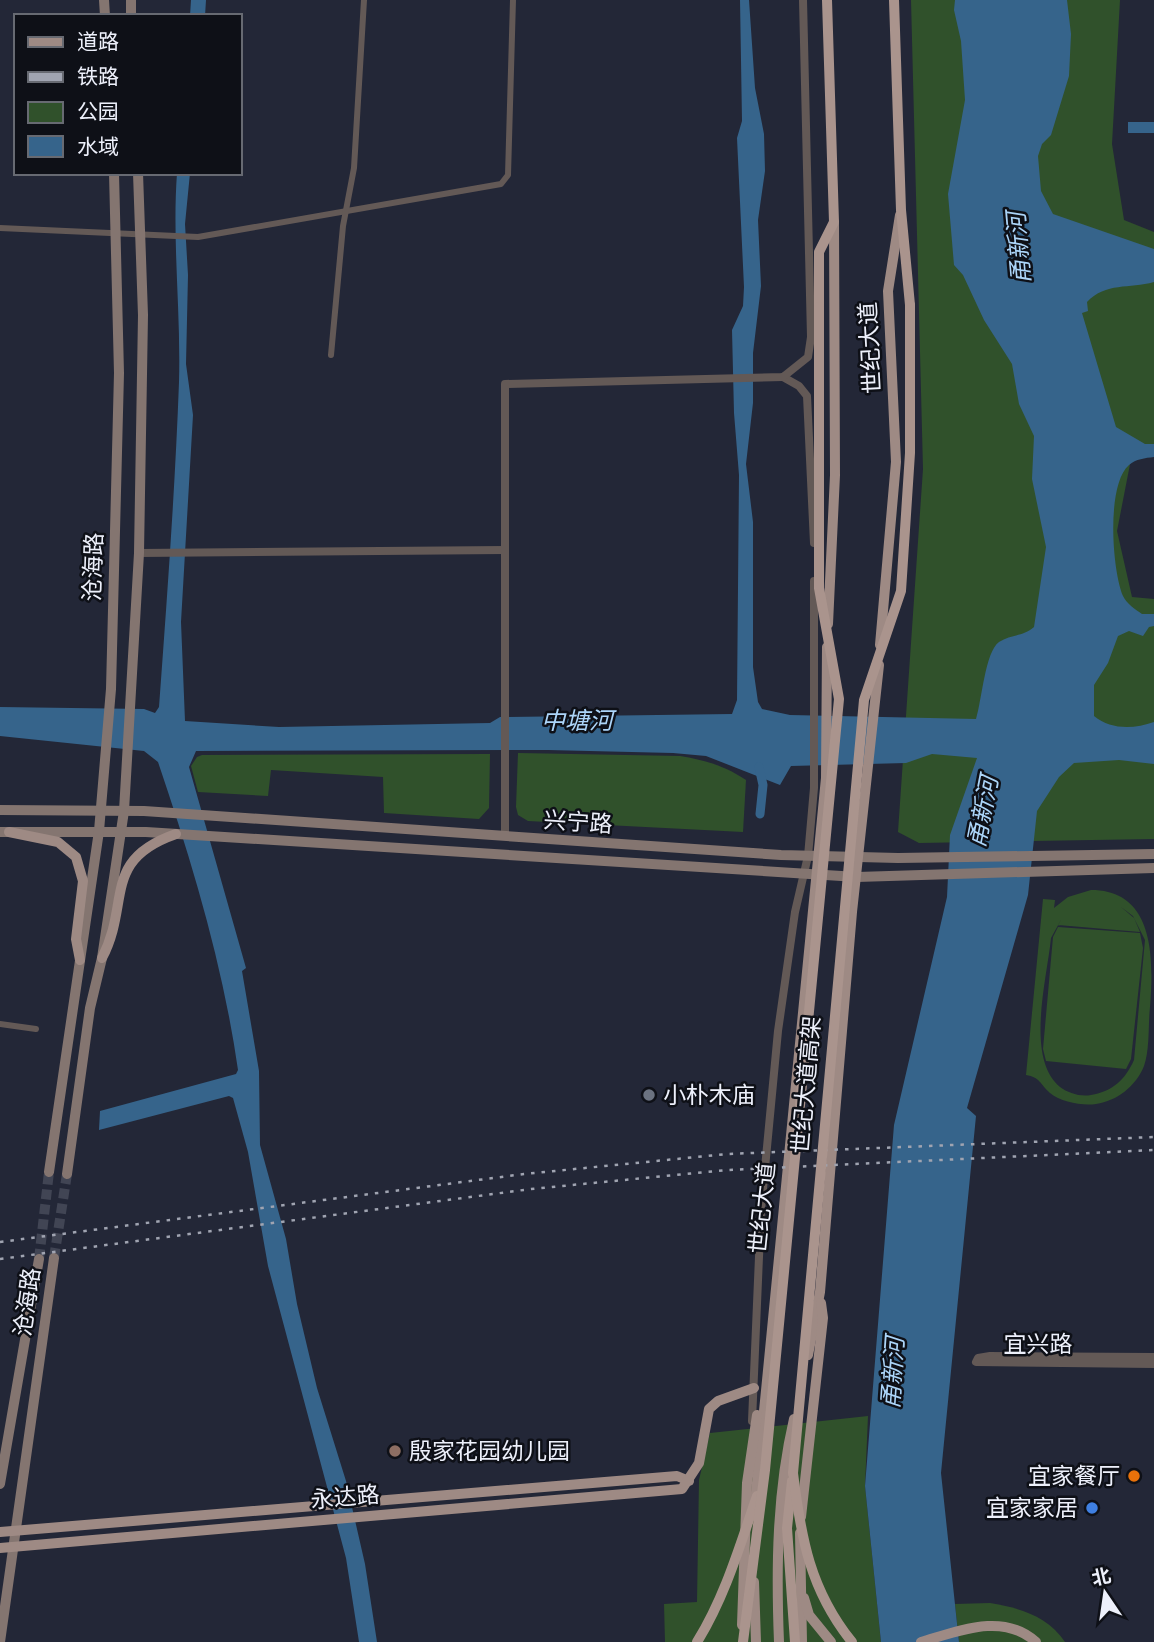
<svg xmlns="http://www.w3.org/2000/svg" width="1154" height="1642" font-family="Poppins,'Noto Sans SC',sans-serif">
  <rect width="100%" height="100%" fill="#232737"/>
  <g fill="#30512b" fill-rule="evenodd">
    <polygon points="911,0 1120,0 1112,144 1124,220 1154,232 1154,452 1132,454 1117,531 1132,597 1154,599 1154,839 919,843 898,832 923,469"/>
    <path d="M518 753 680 756C705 760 725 766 746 780L743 832 528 821 518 815 516 807Z"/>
    <polygon points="490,754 489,808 479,819 384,813 383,777 271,770 268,796 198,792 191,766 197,757 202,755"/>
    <path d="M1091 890C1154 890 1154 957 1150 1007 1148 1025 1150 1049 1144 1066 1136 1086 1117 1101 1096 1104 1082 1106 1061 1102 1050 1093 1040 1084 1040 1077 1026 1075L1043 899 1055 900 1054 908 1068 897ZM1121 907 1133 916 1145 940 1134 1060C1125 1080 1113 1091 1091 1095 1080 1097 1068 1093 1060 1087 1025 1058 1047 979 1051 938L1062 918 1058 925 1140 932 1134 918Z"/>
    <polygon points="1058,927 1140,933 1143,948 1131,1059 1126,1069 1046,1061 1043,1049 1053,937"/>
    <polygon points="868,1416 865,1486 881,1642 665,1642 664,1604 697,1602 699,1480 710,1433"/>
    <path d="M990 1603C1019 1608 1047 1615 1065 1642H959L955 1604Z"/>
  </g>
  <g fill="#36648b">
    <polygon points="191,0 206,0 205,16 190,16"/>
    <path d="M740 0H749L755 88 764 134 765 171 758 220 761 286 753 353V403L746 464 753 522V667L758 702 762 709 790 715 976 719C982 700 985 652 999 642 1011 634 1023 637 1034 627L1046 547 1032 479 1034 436 1019 404 1012 364 984 320 963 275 954 265 948 194 965 100 961 41 954 10 955 0H1067L1071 34 1069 76 1051 135 1042 144 1038 156 1041 191 1053 214 1154 249V282C1129 289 1106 282 1087 302L1088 311 1082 313 1116 427 1145 444H1154V457C1145 458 1136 459 1129 465 1106 485 1112 570 1123 596 1126 603 1136 610 1142 614H1154V626L1149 627 1143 636 1129 631 1118 636 1108 663 1094 685V716C1111 730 1134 729 1154 722V764L1119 760 1074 763 1059 777 1037 811 1028 895 967 1108 976 1116 941 1473 959 1642H881L865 1486 894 1125 947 897 950 835 977 758 932 754 906 763 791 766 780 785 706 756 673 753 548 750 196 751 189 767 246 968 242 971 259 1071 260 1145 286 1239 297 1304 317 1388 346 1481 365 1564 377 1642H359L346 1558 268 1266 248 1152 233 1098 229 1096 99 1130 100 1111 236 1074 238 1070C223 965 192 862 158 762L144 751 0 736V707L144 709 155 713 159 707C167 599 175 490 179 382 181 312 172 242 177 173H190L185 224 188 275 186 364 193 415 181 622 185 721 279 727 490 723 500 717 732 714 737 700 739 475 734 413 732 330 743 306 744 287 737 138 742 121Z"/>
    <rect x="1128" y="122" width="26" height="11"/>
  </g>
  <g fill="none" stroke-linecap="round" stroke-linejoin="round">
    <polyline stroke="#36648b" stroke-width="9" points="759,767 763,785 760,814"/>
    <g stroke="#414554" stroke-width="10" stroke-dasharray="10 5" stroke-linecap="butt">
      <polyline points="54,1258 67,1174"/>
      <polyline points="39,1259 49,1172"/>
    </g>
    <g stroke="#635956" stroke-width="6">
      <polyline points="0,228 198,237 501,184 508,175 513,0"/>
      <polyline points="331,355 343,226 354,168 364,0"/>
      <polyline points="0,1024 36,1029"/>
    </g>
    <g stroke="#635956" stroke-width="8">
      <polyline points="783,377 799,386 807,396 814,543"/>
      <polyline points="139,553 505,550"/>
      <polyline points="505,836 505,384 783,377 808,357 811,337 803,0"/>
      <polyline points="1154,1357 990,1356 978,1358 976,1362 1154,1364"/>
      <polyline points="752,1421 761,1210 778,1031 795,912 808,856 814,788 814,581"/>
    </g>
    <g stroke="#847570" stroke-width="10">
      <polyline points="104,0 105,16"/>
      <polyline points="131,0 131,16"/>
      <polyline points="0,810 144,811 781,855 898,858 1154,854"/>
      <polyline points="0,832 146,832 857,877 1154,868"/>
      <polyline points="49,1172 99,831 111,689 119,373 114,173"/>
      <polyline points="67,1174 90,1008 102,958 124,811 139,553 143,315 138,173"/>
      <polyline points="0,1484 39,1259"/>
      <polyline points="0,1642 54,1258"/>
    </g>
    <g stroke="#9e8a84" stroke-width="10">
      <polyline points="828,624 835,475 834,222"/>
      <polyline points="880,645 896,462 888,291 900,215"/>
      <polyline points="9,832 58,842 76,857 83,881 76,939 80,960"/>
      <path d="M102 958C131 903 101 860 176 834"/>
      <polyline points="808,1355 820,1292 852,912 879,665"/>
      <polyline points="755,1503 826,778 827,647"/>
      <polyline points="801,1517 823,1318 821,1303"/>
      <polyline points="0,1532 677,1476 689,1481"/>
      <polyline points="800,1533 802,1642"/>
      <polyline points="0,1548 682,1489 699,1463 709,1409 718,1401 754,1388"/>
      <polyline points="754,1582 756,1642"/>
      <polyline points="804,1598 809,1615 831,1642"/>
      <polyline points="742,1625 747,1483 757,1415"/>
      <path d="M779 1642C776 1567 777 1492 794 1419"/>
      <path d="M921 1642C959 1631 1003 1612 1036 1642"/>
    </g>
    <g stroke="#aa948d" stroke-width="10">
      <polyline points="894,0 901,210 910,305"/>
      <polyline points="819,307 819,252 834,222 827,0"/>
      <polyline points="792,1481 787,1528 795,1642"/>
    </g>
    <g stroke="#a0a4b1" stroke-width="2.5" stroke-dasharray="3.5 7" stroke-linecap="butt">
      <polyline points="0,1242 524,1174 727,1154 1154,1137"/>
      <polyline points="0,1259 531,1189 727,1170 1154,1150"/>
    </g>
    <g stroke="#aa948d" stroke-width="10">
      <path d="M697 1642C725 1597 740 1545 757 1496"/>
      <polyline points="743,1642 765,1470 839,699 819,588 819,307"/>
      <path d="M852 1642C810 1590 801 1538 793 1473L864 700 901 591 910 453V305"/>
    </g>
  </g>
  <circle fill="#6b7280" stroke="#0e1017" stroke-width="2.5" cx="649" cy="1095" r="7"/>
  <circle fill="#8d6e63" stroke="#0e1017" stroke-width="2.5" cx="395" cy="1451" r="7"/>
  <circle fill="#e8710a" stroke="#0e1017" stroke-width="2.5" cx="1134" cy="1476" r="7"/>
  <circle fill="#3f7fe0" stroke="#0e1017" stroke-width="2.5" cx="1092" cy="1508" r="7"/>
  <g text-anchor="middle" stroke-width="5" stroke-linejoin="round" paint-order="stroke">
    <g font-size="23" fill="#edf0fb" stroke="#0e1017">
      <text transform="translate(870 348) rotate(-93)" y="8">世纪大道</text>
      <text transform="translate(93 567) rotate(-88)" y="8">沧海路</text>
      <text transform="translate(578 822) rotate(4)" y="8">兴宁路</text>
      <text transform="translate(806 1085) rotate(-85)" y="8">世纪大道高架</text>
      <text transform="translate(762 1208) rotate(-84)" y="8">世纪大道</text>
      <text transform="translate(27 1302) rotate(-82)" y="8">沧海路</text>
      <text x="1038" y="1352">宜兴路</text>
      <text transform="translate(345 1497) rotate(-5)" y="8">永达路</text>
    </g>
    <g font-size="23" fill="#edf0fb" stroke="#0e1017" text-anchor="start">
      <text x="663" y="1103">小朴木庙</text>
      <text x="409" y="1459">殷家花园幼儿园</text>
      <text x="1120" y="1484" text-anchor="end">宜家餐厅</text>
      <text x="1078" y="1516" text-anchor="end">宜家家居</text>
    </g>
    <g font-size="24" font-style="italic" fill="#acd5f9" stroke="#0e1017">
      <text transform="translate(1019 248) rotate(-95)" y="8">甬新河</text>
      <text x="577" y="729">中塘河</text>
      <text transform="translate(983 812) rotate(-79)" y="8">甬新河</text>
      <text transform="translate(893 1373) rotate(-86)" y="8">甬新河</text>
    </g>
  </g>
  <rect x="14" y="14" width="228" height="161" fill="#0e1017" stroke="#676a72" stroke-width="2"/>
  <rect x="28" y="37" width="35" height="10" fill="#9e8a84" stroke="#676a72" stroke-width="2"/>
  <text x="77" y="49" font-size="21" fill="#edf0fb">道路</text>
  <rect x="28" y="72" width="35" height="10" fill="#a0a4b1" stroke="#676a72" stroke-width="2"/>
  <text x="77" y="84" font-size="21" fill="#edf0fb">铁路</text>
  <rect x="28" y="102" width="35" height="21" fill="#30512b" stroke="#676a72" stroke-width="2"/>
  <text x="77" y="119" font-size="21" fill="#edf0fb">公园</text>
  <rect x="28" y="136" width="35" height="21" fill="#36648b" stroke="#676a72" stroke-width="2"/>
  <text x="77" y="154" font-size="21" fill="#edf0fb">水域</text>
  <g transform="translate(1105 1593) rotate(347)" stroke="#0e1017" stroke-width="5" paint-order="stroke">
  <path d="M0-5L12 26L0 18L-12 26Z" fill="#edf0fb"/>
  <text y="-10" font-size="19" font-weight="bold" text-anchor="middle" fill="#edf0fb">北</text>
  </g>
</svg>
